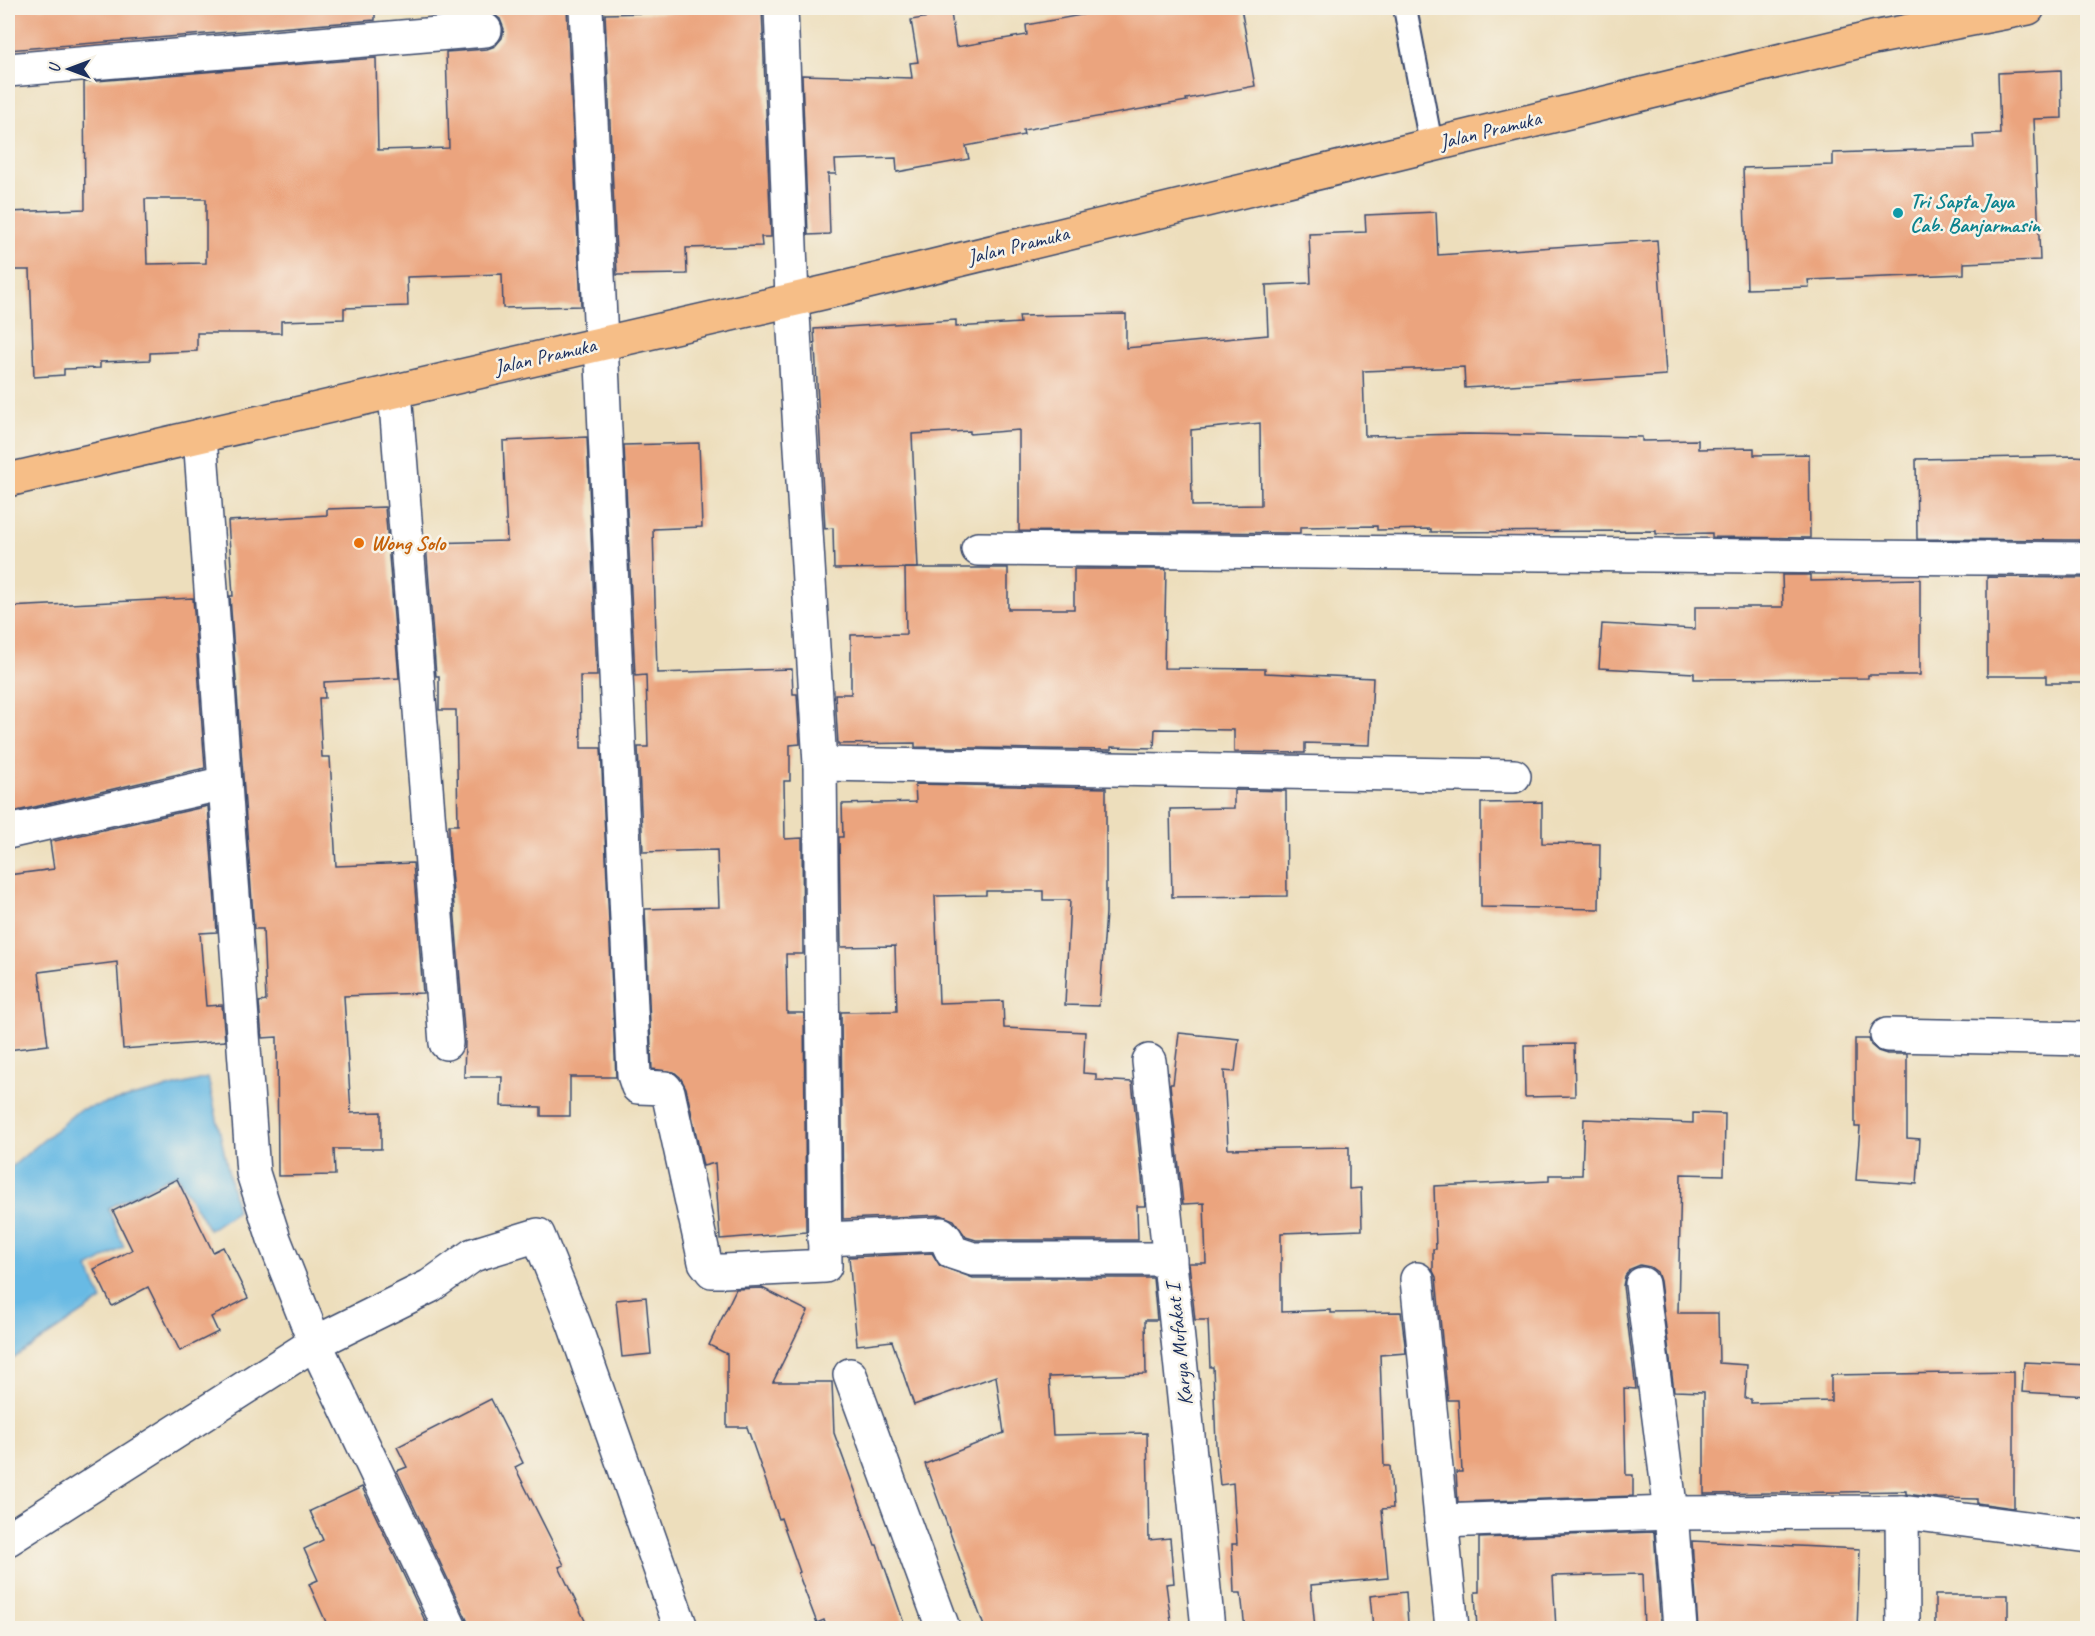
<svg xmlns="http://www.w3.org/2000/svg" width="2095" height="1636" font-family="Caveat,sans-serif">
  <rect width="100%" height="100%" fill="#f7f3e8"/>
  <filter id="ink" filterUnits="userSpaceOnUse"><feTurbulence type="fractalNoise" baseFrequency=".0167" numOctaves="2"/><feDisplacementMap in="SourceGraphic" scale="12" xChannelSelector="R" yChannelSelector="G"/><feConvolveMatrix kernelMatrix="1 2 1 2 8 2 1 2 1" color-interpolation-filters="sRGB"/></filter>
  <filter id="wash" filterUnits="userSpaceOnUse"><feTurbulence type="fractalNoise" baseFrequency=".008" numOctaves="4" result="noise"/><feDisplacementMap in="SourceGraphic" scale="24" xChannelSelector="R" yChannelSelector="G"/><feGaussianBlur stdDeviation="1.35" result="paint"/><feColorMatrix in="noise" values="0 0 0 0 0 0 0 0 0 0 0 0 0 0 0 0 0 1.4 0 .05"/><feComposite in="paint" operator="in"/></filter>
  <g filter="url(#wash)">
    <rect width="100%" height="100%" fill="#eddebc"/>
    <polygon fill="#68bae4" stroke="#4274a1" stroke-width="1.5" points="208,1078 237,1211 209,1230 176,1174 108,1208 124,1247 88,1268 102,1300 8,1362 8,1170 79,1110"/>
    <g id="blocks">
      <g fill="#eba47e" fill-rule="evenodd">
        <polygon points="8,8 375,8 375,20 8,50"/>
        <path d="M445 8H567L581 306 503 308 502 274 407 277 408 306 344 308V319L281 321V333H197V351L150 353V360L100 362V368L64 369V375L34 377 30 270H8V212L85 209 84 82 376 58 378 150 449 148 446 52 487 49 495 46 502 38 504 29 500 19 492 13 483 11 445 15ZM145 199H206V263L147 264Z"/>
        <polygon points="688,8 762,8 771,237 761,237 762,246 686,248 687,274 617,275 605,14 688,12"/>
        <polygon points="1119,8 1241,8 1255,86 1186,99 1187,101 1023,130 1024,135 966,146 969,159 897,172 896,158 835,160 836,174 828,174 830,234 808,235 802,75 912,78 910,63 918,62 911,20 951,13 956,47 1027,35 1026,25"/>
        <polygon points="2061,70 2062,118 2034,119 2040,260 1964,263 1964,274 1808,280 1809,287 1747,289 1743,168 1833,165 1833,153 1974,148 1973,135 2000,134 1998,73"/>
        <path d="M1436 212 1438 255 1657 240 1666 375 1465 388 1464 367 1363 371 1365 436 1468 434 1642 437V441L1698 440V449L1754 448V455L1809 454 1810 538 1712 537V533L1656 534V531L1431 532V529L1377 530V526L1300 527V533L1019 531V430L970 434V431L912 434 918 568 834 569 833 528 825 529 814 329 956 320V327L1020 323 1019 316 1126 314V348L1268 335 1266 285 1311 283 1309 234 1366 232 1365 215ZM1260 423 1261 505 1192 506 1191 430Z"/>
        <polygon points="587,437 597,676 580,676 581,748 601,748 616,1077 570,1077 570,1116 541,1116 541,1107 501,1106 502,1077 464,1077 465,1042 449,844 449,825 458,825 456,710 439,710 439,676 436,676 426,543 507,541 503,441"/>
        <polygon points="699,443 702,527 653,529 657,673 792,669 793,694 797,694 800,744 790,745 790,781 784,781 785,839 802,838 803,954 786,954 787,1013 804,1013 806,1232 720,1239 715,1163 703,1166 686,1088 680,1077 674,1072 652,1069 645,909 719,907 717,850 643,852 638,747 648,747 646,675 635,676 624,445"/>
        <polygon points="2074,456 2088,457 2088,540 1917,539 1916,459"/>
        <polygon points="385,507 399,678 324,682 325,698 319,698 322,757 330,757 336,866 413,863 423,993 344,996 351,1113 381,1112 381,1149 334,1149 335,1175 278,1176 277,1037 262,1038 259,1002 266,1001 263,929 254,929 230,596 233,596 228,521 327,515 327,509"/>
        <polygon points="905,568 1008,568 1008,609 1074,609 1074,569 1166,569 1164,668 1265,669 1265,673 1373,678 1370,745 1305,743 1305,753 1234,752 1234,730 1155,729 1154,748 1111,747 1111,750 915,747 915,743 838,744 835,694 851,694 851,635 906,634"/>
        <polygon points="1782,575 1810,575 1810,581 1920,579 1920,675 1868,675 1868,678 1694,679 1694,673 1599,668 1602,624 1695,629 1695,607 1783,607"/>
        <polygon points="1987,577 2088,578 2088,683 2046,683 2046,676 1987,676"/>
        <polygon points="193,598 205,768 8,813 8,607"/>
        <polygon points="915,784 1106,788 1106,913 1099,1006 1065,1005 1070,900 1043,900 1043,891 986,891 986,895 935,896 939,1003 1003,1001 1004,1028 1085,1032 1083,1073 1096,1074 1096,1080 1132,1082 1145,1206 1137,1206 1138,1240 976,1240 966,1237 954,1220 941,1215 843,1219 841,1012 897,1011 895,946 841,947 839,837 843,837 842,804 916,802"/>
        <polygon points="1234,790 1286,791 1287,896 1172,897 1170,809 1234,808"/>
        <polygon points="1542,802 1542,843 1600,844 1599,909 1481,907 1481,803"/>
        <polygon points="208,806 217,932 200,933 206,1006 222,1005 225,1041 123,1049 117,962 39,972 48,1045 8,1050 8,875 54,869 50,842"/>
        <polygon points="1179,1033 1239,1039 1235,1072 1224,1071 1228,1149 1349,1147 1349,1189 1361,1188 1362,1230 1281,1233 1281,1312 1331,1310 1331,1313 1401,1312 1406,1353 1380,1355 1384,1466 1390,1466 1393,1508 1382,1509 1388,1578 1311,1585 1315,1629 1245,1629 1241,1593 1234,1593 1232,1544 1237,1544 1233,1483 1220,1485 1216,1445 1213,1367 1210,1367 1208,1320 1195,1320 1189,1263 1206,1263 1204,1203 1183,1204 1170,1084 1173,1084"/>
        <polygon points="1855,1039 1869,1039 1871,1045 1878,1051 1887,1054 1907,1054 1907,1138 1920,1139 1917,1184 1856,1180 1860,1127 1855,1127"/>
        <polygon points="1574,1044 1575,1096 1525,1097 1524,1045"/>
        <polygon points="1693,1113 1725,1114 1724,1175 1681,1174 1678,1313 1718,1313 1719,1363 1747,1365 1745,1399 1751,1399 1751,1403 1831,1401 1831,1375 2014,1372 2014,1508 1977,1503 1977,1499 1938,1498 1906,1494 1906,1491 1704,1494 1704,1392 1674,1391 1660,1281 1657,1272 1650,1267 1640,1265 1630,1269 1625,1276 1623,1286 1636,1389 1624,1388 1626,1475 1633,1475 1633,1496 1458,1502 1456,1472 1462,1472 1458,1400 1448,1400 1436,1277 1433,1271 1433,1249 1436,1249 1434,1186 1549,1181 1549,1175 1582,1175 1584,1119 1693,1123"/>
        <polygon points="177,1179 213,1252 223,1247 248,1298 211,1317 218,1332 180,1351 148,1287 112,1306 94,1269 132,1250 113,1211"/>
        <polygon points="932,1253 940,1266 973,1278 1153,1278 1157,1320 1145,1320 1146,1374 1049,1377 1053,1435 1147,1433 1149,1540 1170,1538 1174,1583 1166,1584 1172,1629 985,1629 925,1464 1004,1433 996,1376 914,1405 892,1341 857,1345 849,1257"/>
        <polygon points="762,1288 808,1311 773,1382 832,1382 834,1433 875,1545 877,1545 906,1629 827,1629 824,1620 817,1623 798,1573 800,1572 781,1518 779,1519 747,1427 727,1427 727,1354 709,1345 736,1289"/>
        <polygon points="646,1297 651,1354 622,1357 616,1300"/>
        <polygon points="2024,1362 2088,1365 2088,1396 2022,1392"/>
        <polygon points="491,1399 523,1463 515,1467 564,1565 559,1567 589,1629 469,1629 467,1620 397,1471 407,1467 397,1447"/>
        <polygon points="362,1487 429,1629 329,1629 309,1584 318,1580 304,1549 323,1540 310,1511"/>
        <polygon points="1654,1532 1661,1629 1644,1629 1642,1574 1553,1576 1556,1629 1477,1629 1475,1592 1479,1592 1479,1538"/>
        <polygon points="1692,1541 1860,1549 1857,1629 1698,1629"/>
        <polygon points="1406,1592 1408,1624 1373,1628 1370,1596"/>
        <rect x="1935" y="1595" width="73" height="34"/>
      </g>
    </g>
  </g>
  <g filter="url(#ink)">
    <use href="#blocks" fill-opacity="0" stroke="#3a496c" stroke-width="1.5"/>
    <g fill="none" stroke-linecap="round" stroke-linejoin="round">
      <g stroke="#3a496c" stroke-width="26">
        <polyline id="service" points="1405,8 1431,144"/>
      </g>
      <g stroke="#3a496c" stroke-width="36">
        <g id="minor">
          <polyline points="586,8 634,1075 638,1087 665,1088 668,1092 705,1262 712,1271 724,1271 825,1266 820,764 792,298 781,8"/>
          <polyline points="8,70 485,30"/>
          <polyline points="395,391 446,1043"/>
          <polyline points="200,436 253,1173 274,1239 315,1343 450,1628"/>
          <polyline points="978,549 2088,559"/>
          <polyline points="820,764 1514,776"/>
          <polyline points="8,832 225,783"/>
          <polyline points="1887,1035 2088,1039"/>
          <polyline points="1149,1061 1208,1628"/>
          <polyline points="824,1239 941,1234 946,1239 952,1252 973,1259 1170,1259"/>
          <polyline points="1417,1279 1452,1628"/>
          <polyline points="1642,1284 1671,1513 1680,1628"/>
          <polyline points="850,1375 943,1628"/>
          <polyline points="1902,1512 1903,1628"/>
          <polyline points="1441,1521 1671,1513 1902,1512 2088,1536"/>
          <polyline points="8,1539 315,1343 430,1286 473,1255 538,1235 574,1324 681,1628"/>
        </g>
      </g>
      <g stroke="#3a496c" stroke-width="36">
        <polyline id="primary" points="8,480 831,291 1873,38 2028,8"/>
      </g>
      <use href="#service" stroke="#fff" stroke-width="22"/>
      <use href="#minor" stroke="#fff" stroke-width="33"/>
      <use href="#primary" stroke="#f6be87" stroke-width="33"/>
    </g>
  </g>
  <circle fill="#0f9aa8" stroke="#f7f3e8" stroke-width="2" cx="1898" cy="213" r="6"/>
  <circle fill="#e8710a" stroke="#f7f3e8" stroke-width="2" cx="359" cy="543" r="6"/>
  <g text-anchor="middle" stroke-width="5" stroke-linejoin="round" paint-order="stroke">
    <g font-size="21" fill="#1b2f5e" stroke="#f7f3e8">
      <text transform="translate(1490 130) rotate(-14)" y="7">Jalan Pramuka</text>
      <text transform="translate(1018 245) rotate(-14)" y="7">Jalan Pramuka</text>
      <text transform="translate(545 356) rotate(-13)" y="7">Jalan Pramuka</text>
      <text transform="translate(1179 1345) rotate(-96)" y="7">Karya Mufakat I</text>
    </g>
    <g font-size="21" font-weight="bold" fill="#0d838f" stroke="#f7f3e8" text-anchor="start">
      <text x="1910" y="208">Tri Sapta Jaya<tspan x="1910" dy="24">Cab. Banjarmasin</tspan></text>
    </g>
    <g font-size="21" font-weight="bold" fill="#c56008" stroke="#f7f3e8" text-anchor="start">
      <text x="371" y="550">Wong Solo</text>
    </g>
  </g>
  <rect width="2095" height="1636" fill="none" stroke="#f7f3e8" stroke-width="30"/>
  <g transform="translate(69 69) rotate(270)" stroke="#f7f3e8" stroke-width="4.5" paint-order="stroke">
  <path d="M0-4.5L10 22L0 15L-10 22Z" fill="#1b2f5e"/>
  <text y="-9" font-size="16" font-weight="bold" text-anchor="middle" fill="#1b2f5e">U</text>
  </g>
</svg>
